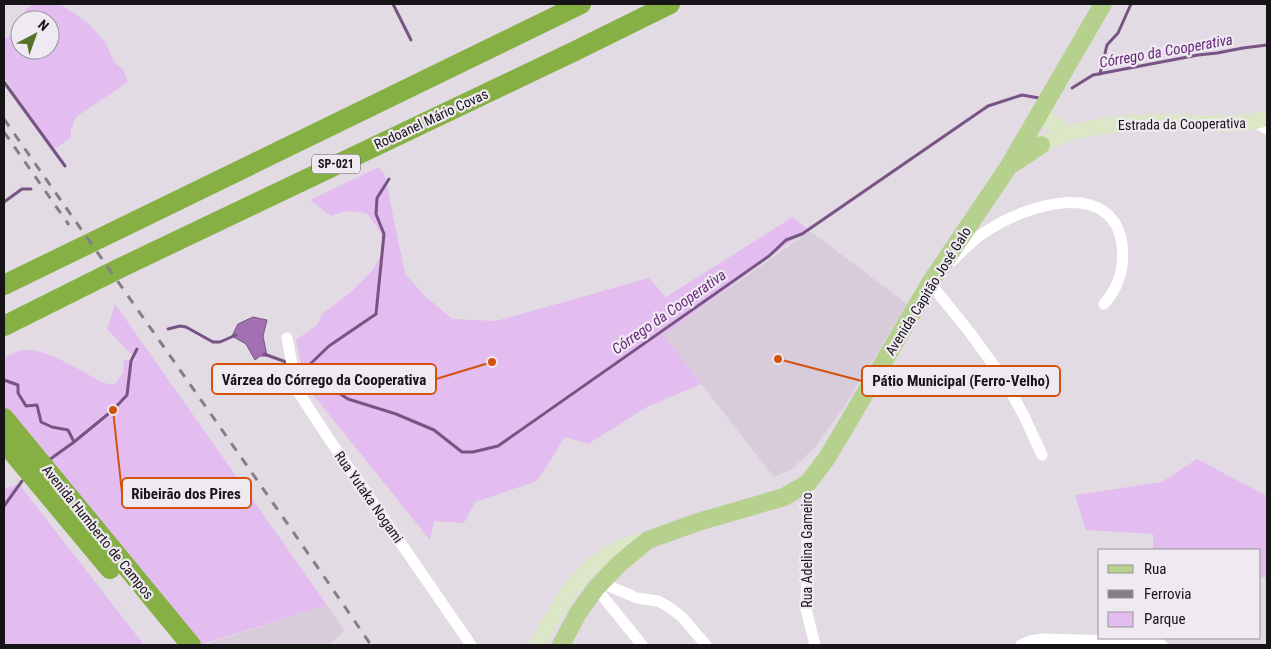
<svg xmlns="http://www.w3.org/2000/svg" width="1271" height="649" font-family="'Roboto Condensed',sans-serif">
  <rect width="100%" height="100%" fill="#e2dbe4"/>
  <g fill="#d8ccdb">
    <polygon points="810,231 907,304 842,410 815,447 792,469 774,477 663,335"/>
    <polygon points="327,605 345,631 328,645 204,645"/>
  </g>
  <g fill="#e3bdef" fill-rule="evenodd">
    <path d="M32 4H55L63 6 88 23 106 43 114 62 123 69 128 82 76 117 71 130V138L57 147 52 148 4 77V40L13 34 23 13ZM20 20H50V50H20Z"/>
    <path d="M379 167 385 175 405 274 424 295 452 319 496 321 649 278 666 297 793 217 808 229 664 335 701 384 647 407 588 444 565 437 537 481 475 502 464 523 434 521 430 540 306 386 296 340 317 325 322 314 351 292 372 271 381 255 382 242 380 232 368 214C354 210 344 210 331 216L310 200Z"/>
    <path d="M115 304 327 605 200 645 4 410V358C12 354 20 349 29 350 51 351 84 373 104 383L114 385 123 373 124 360H137L107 329Z"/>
    <polygon points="1197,459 1267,496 1267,577 1260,577 1260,550 1153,550 1153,534 1086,530 1075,495 1162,482"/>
    <polygon points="19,484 144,645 4,645 4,489"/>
  </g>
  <polygon fill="#a270b2" stroke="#785484" points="253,317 267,320 263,336 267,356 260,356 255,360 246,344 232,336 238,324"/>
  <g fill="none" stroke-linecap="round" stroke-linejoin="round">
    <g stroke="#785484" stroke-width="3">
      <polyline points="393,4 411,40"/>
      <polyline points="1100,74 1107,45 1118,33 1131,4"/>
      <polyline points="4,82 65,166"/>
      <polyline points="1072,88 1093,75 1198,55 1217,53 1243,48 1267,45"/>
      <polyline points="4,202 22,189 31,189"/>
      <polyline points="168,329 180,326 186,327 213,342 220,342 236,335"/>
      <polyline points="264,354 289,363"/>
      <polyline points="295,365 348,399 396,414 434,430 462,452 473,452 498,446 769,256 786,240 802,234 988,106 1022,95 1039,98"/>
      <polyline points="304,370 329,346 376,314 384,234 376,214 377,198 389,179"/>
      <polyline points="4,380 18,385 18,393 26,406 37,405 41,422 52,427 68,430 74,442"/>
      <polyline points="49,460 74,442 113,410 127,395 131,361 137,349"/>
      <polyline points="4,506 22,481"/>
    </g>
    <g stroke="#fff" stroke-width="11">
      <polyline points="1255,122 1267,129"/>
      <path d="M952 261C964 249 976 237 990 229 1027 205 1112 178 1122 244 1125 267 1118 288 1104 304"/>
      <polyline points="930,283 971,334 1005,381 1024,416 1042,455"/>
      <polyline points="287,338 295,380 299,393 327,436 471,645"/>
      <polyline points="808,483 806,609 815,645"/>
      <polyline points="602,583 637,598 658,601 669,607 682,617 706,645"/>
      <polyline points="596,588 642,645"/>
      <polyline points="1021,645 1030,641 1042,639 1150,642 1162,645"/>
    </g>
    <g stroke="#dbe7c7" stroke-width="16">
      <polyline points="1040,113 1067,134"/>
      <path d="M1029 138 1041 145C1050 141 1060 136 1069 133 1097 126 1128 122 1157 122 1194 121 1230 129 1267 118"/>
      <path d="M537 645C564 596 588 550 648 540"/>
    </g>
    <g stroke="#b6d08e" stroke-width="18">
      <polyline points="1014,163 1041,145"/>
      <polyline points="561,645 578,613 596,588 619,564 648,540 698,522 784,497 808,483 827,458 930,283 1009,166 1103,4"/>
    </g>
    <g stroke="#86b043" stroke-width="20">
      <polyline points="4,285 581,4"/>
      <polyline points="4,326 120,268 575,51 670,4"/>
      <polyline points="4,418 191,645"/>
      <polyline points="4,442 110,569"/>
    </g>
    <g stroke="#847f85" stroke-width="3" stroke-dasharray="9 9" stroke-linecap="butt">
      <path d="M4 119C126 294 250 468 371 645"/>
      <polyline points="4,132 69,225"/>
    </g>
  </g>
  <g text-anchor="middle" stroke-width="4.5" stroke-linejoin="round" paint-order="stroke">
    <rect fill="#efe9f1" stroke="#585458" stroke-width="1" x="312" y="154.5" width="48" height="19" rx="4"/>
    <g font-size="12" font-weight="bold" fill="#171417">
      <text x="336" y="168">SP-021</text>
    </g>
    <g font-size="14" fill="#171417" stroke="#efe9f1">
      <text transform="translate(431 119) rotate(-25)" y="5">Rodoanel Mário Covas</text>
      <text transform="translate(1182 124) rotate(-1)" y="5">Estrada da Cooperativa</text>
      <text transform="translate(928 291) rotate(-58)" y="5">Avenida Capitão José Galo</text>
      <text transform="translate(369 497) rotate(55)" y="5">Rua Yutaka Nogami</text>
      <text transform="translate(98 532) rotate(51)" y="5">Avenida Humberto de Campos</text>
      <text transform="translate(807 550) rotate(-90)" y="5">Rua Adelina Gameiro</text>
    </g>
    <g font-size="15" font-style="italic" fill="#68287a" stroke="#efe9f1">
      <text transform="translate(1166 51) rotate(-10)" y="5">Córrego da Cooperativa</text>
      <text transform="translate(669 312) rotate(-35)" y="5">Córrego da Cooperativa</text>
    </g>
  </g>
  <path fill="none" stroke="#d3520d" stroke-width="2" d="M492 362L436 379M778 359L862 381M113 410L122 493"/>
  <g fill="#d3520d" stroke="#efe9f1" stroke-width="2">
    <circle cx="492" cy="362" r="5"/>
    <circle cx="778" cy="359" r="5"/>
    <circle cx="113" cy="410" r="5"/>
  </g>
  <g fill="#efe9f1" stroke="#d3520d" stroke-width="2">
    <rect x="212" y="364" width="224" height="30" rx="5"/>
    <rect x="862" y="366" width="198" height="30" rx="5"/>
    <rect x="122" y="478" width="129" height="30" rx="5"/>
  </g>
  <g font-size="15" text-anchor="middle" font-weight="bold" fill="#171417">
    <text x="324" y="385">Várzea do Córrego da Cooperativa</text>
    <text x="961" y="386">Pátio Municipal (Ferro-Velho)</text>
    <text x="186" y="499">Ribeirão dos Pires</text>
  </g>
  <rect width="1271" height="649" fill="none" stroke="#171417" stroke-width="10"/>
  <rect x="1098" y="549" width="162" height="90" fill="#efe9f1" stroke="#99949a"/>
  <rect x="1108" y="565" width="25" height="8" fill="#b6d08e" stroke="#99949a"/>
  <text x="1144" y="574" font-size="15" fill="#171417">Rua</text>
  <rect x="1108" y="590" width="25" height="8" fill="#847f85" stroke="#99949a"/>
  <text x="1144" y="599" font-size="15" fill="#171417">Ferrovia</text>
  <rect x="1108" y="612" width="25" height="15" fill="#e3bdef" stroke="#99949a"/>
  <text x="1144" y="624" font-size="15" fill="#171417">Parque</text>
  <g transform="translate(35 35) rotate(41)"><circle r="24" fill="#efe9f1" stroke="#99949a"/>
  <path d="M0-4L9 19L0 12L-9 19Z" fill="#567226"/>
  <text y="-8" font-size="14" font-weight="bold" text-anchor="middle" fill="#171417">N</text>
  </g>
</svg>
